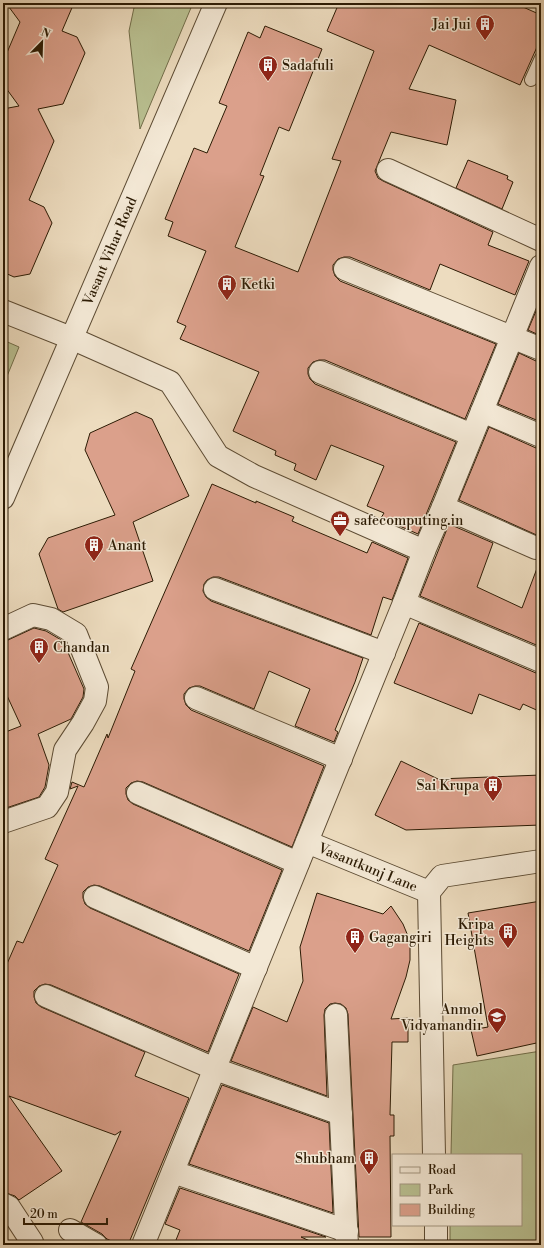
<svg xmlns="http://www.w3.org/2000/svg" width="544" height="1248" font-family="'Libre Bodoni',serif">
  <rect width="100%" height="100%" fill="#eddcbf"/>
  <filter id="stains"><feTurbulence type="fractalNoise" baseFrequency=".005" numOctaves="4"/><feColorMatrix values="0 0 0 0 .2 0 0 0 0 .09 0 0 0 0 .02 0 0 0 .5 -.17"/></filter>
  <radialGradient id="worn" r=".72"><stop offset=".6" stop-color="#630" stop-opacity="0"/><stop offset="1" stop-color="#630" stop-opacity=".3"/></radialGradient>
  <g fill="#b9c091" stroke="#726e4a">
    <polygon points="135,3 193,3 140,129 129,31"/>
    <polygon points="3,340 19,347 3,386"/>
    <polygon points="541,1051 541,1245 450,1245 450,1225 521,1225 521,1155 451,1155 453,1065"/>
  </g>
  <g fill="#dba08b" stroke="#2c1b04">
    <polygon points="6,3 74,3 62,31 77,37 85,53 63,104 38,109 54,141 29,200 44,207 52,223 30,274 14,277 3,272 3,109 19,106 3,84 3,62 20,22"/>
    <polygon points="339,3 514,3 541,15 541,38 520,85 429,45 409,89 456,100 447,145 391,132 375,171 378,178 383,181 493,232 488,245 529,261 515,295 440,264 430,290 350,257 344,257 338,259 333,265 333,270 335,276 340,281 496,344 465,419 325,360 319,360 313,362 308,368 308,374 310,379 315,384 456,442 418,534 381,518 384,513 367,506 384,466 331,445 316,480 294,470 296,464 275,455 276,451 233,431 259,372 180,339 186,326 177,322 206,251 168,236 173,222 165,219 194,148 207,153 227,106 219,103 248,32 260,38 265,26 322,49 289,131 279,127 260,175 264,176 235,247 298,272 341,161 332,159 374,51 327,31"/>
    <polygon points="468,160 508,176 507,179 513,182 502,209 456,188"/>
    <polygon points="541,299 541,336 528,330"/>
    <polygon points="519,353 536,361 541,361 541,422 498,404"/>
    <polygon points="136,412 152,419 189,496 133,522 153,581 63,612 58,609 39,554 48,538 115,515 85,450 90,433"/>
    <polygon points="489,427 536,448 541,448 541,537 459,500"/>
    <polygon points="212,484 256,503 256,501 294,517 292,521 367,553 372,542 408,558 392,600 383,597 371,635 219,577 213,577 207,580 204,584 203,591 206,597 211,601 363,658 355,682 335,730 338,732 334,742 295,726 310,689 269,671 254,709 200,686 195,686 189,688 184,694 184,699 186,705 191,710 324,766 292,847 143,782 137,781 131,783 126,788 126,794 128,800 133,804 282,870 249,951 100,886 94,885 88,887 83,892 83,898 85,904 90,908 239,974 208,1052 51,985 45,984 39,986 34,991 34,997 36,1003 41,1007 145,1052 135,1076 189,1098 128,1245 120,1245 107,1239 102,1234 81,1222 121,1131 115,1135 9,1096 62,1171 19,1200 15,1196 3,1192 3,973 17,941 23,943 58,865 45,859 78,786 70,789 72,782 84,787 107,734 108,738 135,671 131,669"/>
    <polygon points="449,524 493,543 477,587 522,608 539,563 541,564 541,647 420,596"/>
    <polygon points="419,623 536,673 541,673 541,712 523,704 520,710 479,694 472,714 394,683"/>
    <polygon points="34,628 46,631 63,641 84,689 83,697 71,719 38,734 49,765 45,787 39,797 3,809 3,733 21,726 3,687 3,641 8,640"/>
    <polygon points="401,761 438,779 541,775 541,825 406,830 375,815"/>
    <polygon points="317,893 383,914 391,906 403,924 410,941 410,960 406,977 391,1019 408,1018 408,1042 392,1042 390,1115 394,1115 394,1136 390,1136 391,1237 359,1237 348,1014 346,1008 341,1004 335,1003 330,1004 325,1009 324,1015 327,1096 231,1061 253,1007 287,1022 303,981 300,947"/>
    <polygon points="541,901 541,1042 477,1056 471,1030 488,1027 468,913"/>
    <polygon points="222,1085 329,1123 333,1213 189,1164"/>
    <polygon points="180,1188 326,1237 301,1237 319,1245 174,1245 180,1230 165,1224"/>
  </g>
  <g fill="none" stroke-linecap="round" stroke-linejoin="round">
    <g stroke="#5c4b33" stroke-width="14">
      <polyline id="service" points="531,80 541,58"/>
    </g>
    <g stroke="#5c4b33" stroke-width="24">
      <g id="minor">
        <polyline points="388,170 541,240"/>
        <polyline points="345,269 541,349"/>
        <polyline points="3,311 71,338 170,382 218,456 254,476 424,551"/>
        <polyline points="320,372 472,435"/>
        <polyline points="482,411 541,436"/>
        <polyline points="443,507 536,548"/>
        <polyline points="215,589 384,653"/>
        <polyline points="404,603 541,661"/>
        <polyline points="3,629 33,615 51,619 76,634 97,687 95,701 83,723 65,750 57,792 47,807 3,822"/>
        <polyline points="196,698 341,759"/>
        <polyline points="138,793 298,863"/>
        <path id="s1" d="M307 842 429 892"/>
        <polyline points="95,897 256,968"/>
        <polyline points="46,996 215,1069 341,1114"/>
        <polyline points="336,1015 347,1245"/>
        <polyline points="434,1155 429,892 442,876 541,861"/>
        <polyline points="173,1172 347,1231"/>
        <polyline points="3,1204 9,1207 32,1242 32,1245"/>
        <polyline points="436,1225 436,1245"/>
        <polyline points="70,1230 96,1245"/>
        <polyline points="143,1245 404,603 424,551 443,507 541,266"/>
      </g>
    </g>
    <g stroke="#5c4b33" stroke-width="24">
      <g id="tertiary">
        <path id="s2" d="M3 498 216 3"/>
      </g>
    </g>
    <use href="#service" stroke="#f3e8d5" stroke-width="12"/>
    <use href="#minor" stroke="#f3e8d5" stroke-width="22"/>
    <use href="#tertiary" stroke="#f3e8d5" stroke-width="22"/>
  </g>
  <defs>
    <g id="building-pin" transform="scale(1)"><path d="M0 17L-7.5 6A9.5 9.5 0 1 1 7.5 6Z" fill="#8f2418" stroke="#f3e8d5"/><path d="M-4-6H4V6H1V3H-1V6H-4ZM-2.5-4.3h1.7v1.8h-1.7ZM.8-4.3h1.7v1.8H.8ZM-2.5-1h1.7V.8h-1.7ZM.8-1h1.7V.8H.8Z" fill="#fff"/></g>
    <g id="office-pin" transform="scale(1)"><path d="M0 17L-7.5 6A9.5 9.5 0 1 1 7.5 6Z" fill="#8f2418" stroke="#f3e8d5"/><path d="M-6-3h4V-5.5h4V-3h4V5H-6ZM-1-4.5V-3h2v-1.5ZM-6 0V1H6V0Z" fill="#fff"/></g>
    <g id="school-pin" transform="scale(1)"><path d="M0 17L-7.5 6A9.5 9.5 0 1 1 7.5 6Z" fill="#8f2418" stroke="#f3e8d5"/><path d="M0-5L7-2L0 1L-7-2ZM-4 1L0 2.5L4 1V4Q0 6-4 4Z" fill="#fff"/></g>
  </defs>
  <g fill-rule="evenodd">
    <use href="#building-pin" x="485" y="24"/>
    <use href="#building-pin" x="268" y="65"/>
    <use href="#building-pin" x="227" y="284"/>
    <use href="#office-pin" x="340" y="520"/>
    <use href="#building-pin" x="94" y="545"/>
    <use href="#building-pin" x="39" y="647"/>
    <use href="#building-pin" x="493" y="785"/>
    <use href="#building-pin" x="508" y="932"/>
    <use href="#building-pin" x="355" y="937"/>
    <use href="#school-pin" x="497" y="1017"/>
    <use href="#building-pin" x="369" y="1158"/>
  </g>
  <g text-anchor="middle" stroke-width="3" stroke-linejoin="round" paint-order="stroke">
    <g font-size="14" fill="#2c1b04" stroke="#f3e8d5" text-anchor="start">
      <text x="471" y="29" text-anchor="end">Jai Jui</text>
      <text x="282" y="70">Sadafuli</text>
      <text x="241" y="289">Ketki</text>
      <text x="354" y="525">safecomputing.in</text>
      <text x="108" y="550">Anant</text>
      <text x="53" y="652">Chandan</text>
      <text x="479" y="790" text-anchor="end">Sai Krupa</text>
      <text x="494" y="929" text-anchor="end">Kripa<tspan x="494" dy="16">Heights</tspan></text>
      <text x="369" y="942">Gagangiri</text>
      <text x="483" y="1014" text-anchor="end">Anmol<tspan x="483" dy="16">Vidyamandir</tspan></text>
      <text x="355" y="1163" text-anchor="end">Shubham</text>
    </g>
    <g font-size="14" fill="#2c1b04" stroke="#f3e8d5">
      <text dy="5" stroke="none"><textPath href="#s2" startOffset="269">Vasant Vihar Road</textPath></text>
      <text dy="5" stroke="none"><textPath href="#s1" startOffset="66">Vasantkunj Lane</textPath></text>
    </g>
  </g>
  <rect width="544" height="1248" fill="none" stroke="#eddcbf" stroke-width="16"/>
  <rect x="4" y="4" width="536" height="1240" fill="none" stroke="#2c1b04" stroke-width="2"/>
  <rect x="8" y="8" width="528" height="1232" fill="none" stroke="#2c1b04"/>
  <rect x="392" y="1154" width="130" height="72" fill="#f3e8d5" stroke="#a39681"/>
  <rect x="400" y="1167" width="20" height="6" fill="#f3e8d5" stroke="#a39681"/>
  <text x="428" y="1174" font-size="12" fill="#2c1b04">Road</text>
  <rect x="400" y="1184" width="20" height="12" fill="#b9c091" stroke="#a39681"/>
  <text x="428" y="1194" font-size="12" fill="#2c1b04">Park</text>
  <rect x="400" y="1204" width="20" height="12" fill="#dba08b" stroke="#a39681"/>
  <text x="428" y="1214" font-size="12" fill="#2c1b04">Building</text>
  <g transform="translate(42 42) rotate(23)" stroke="#f3e8d5" stroke-width="3" paint-order="stroke">
  <path d="M0-3L7 15L0 10L-7 15Z" fill="#2c1b04"/>
  <text y="-6" font-size="11" font-weight="bold" text-anchor="middle" fill="#2c1b04">N</text>
  </g>
  <path d="M24 1218v6h83v-6" fill="none" stroke="#2c1b04" stroke-width="2"/>
  <text x="30" y="1218" font-size="12" fill="#2c1b04" stroke="#f3e8d5" stroke-width="3" paint-order="stroke">20 m</text>
  <rect width="100%" height="100%" filter="url(#stains)"/>
  <rect width="100%" height="100%" fill="url(#worn)"/>
</svg>
